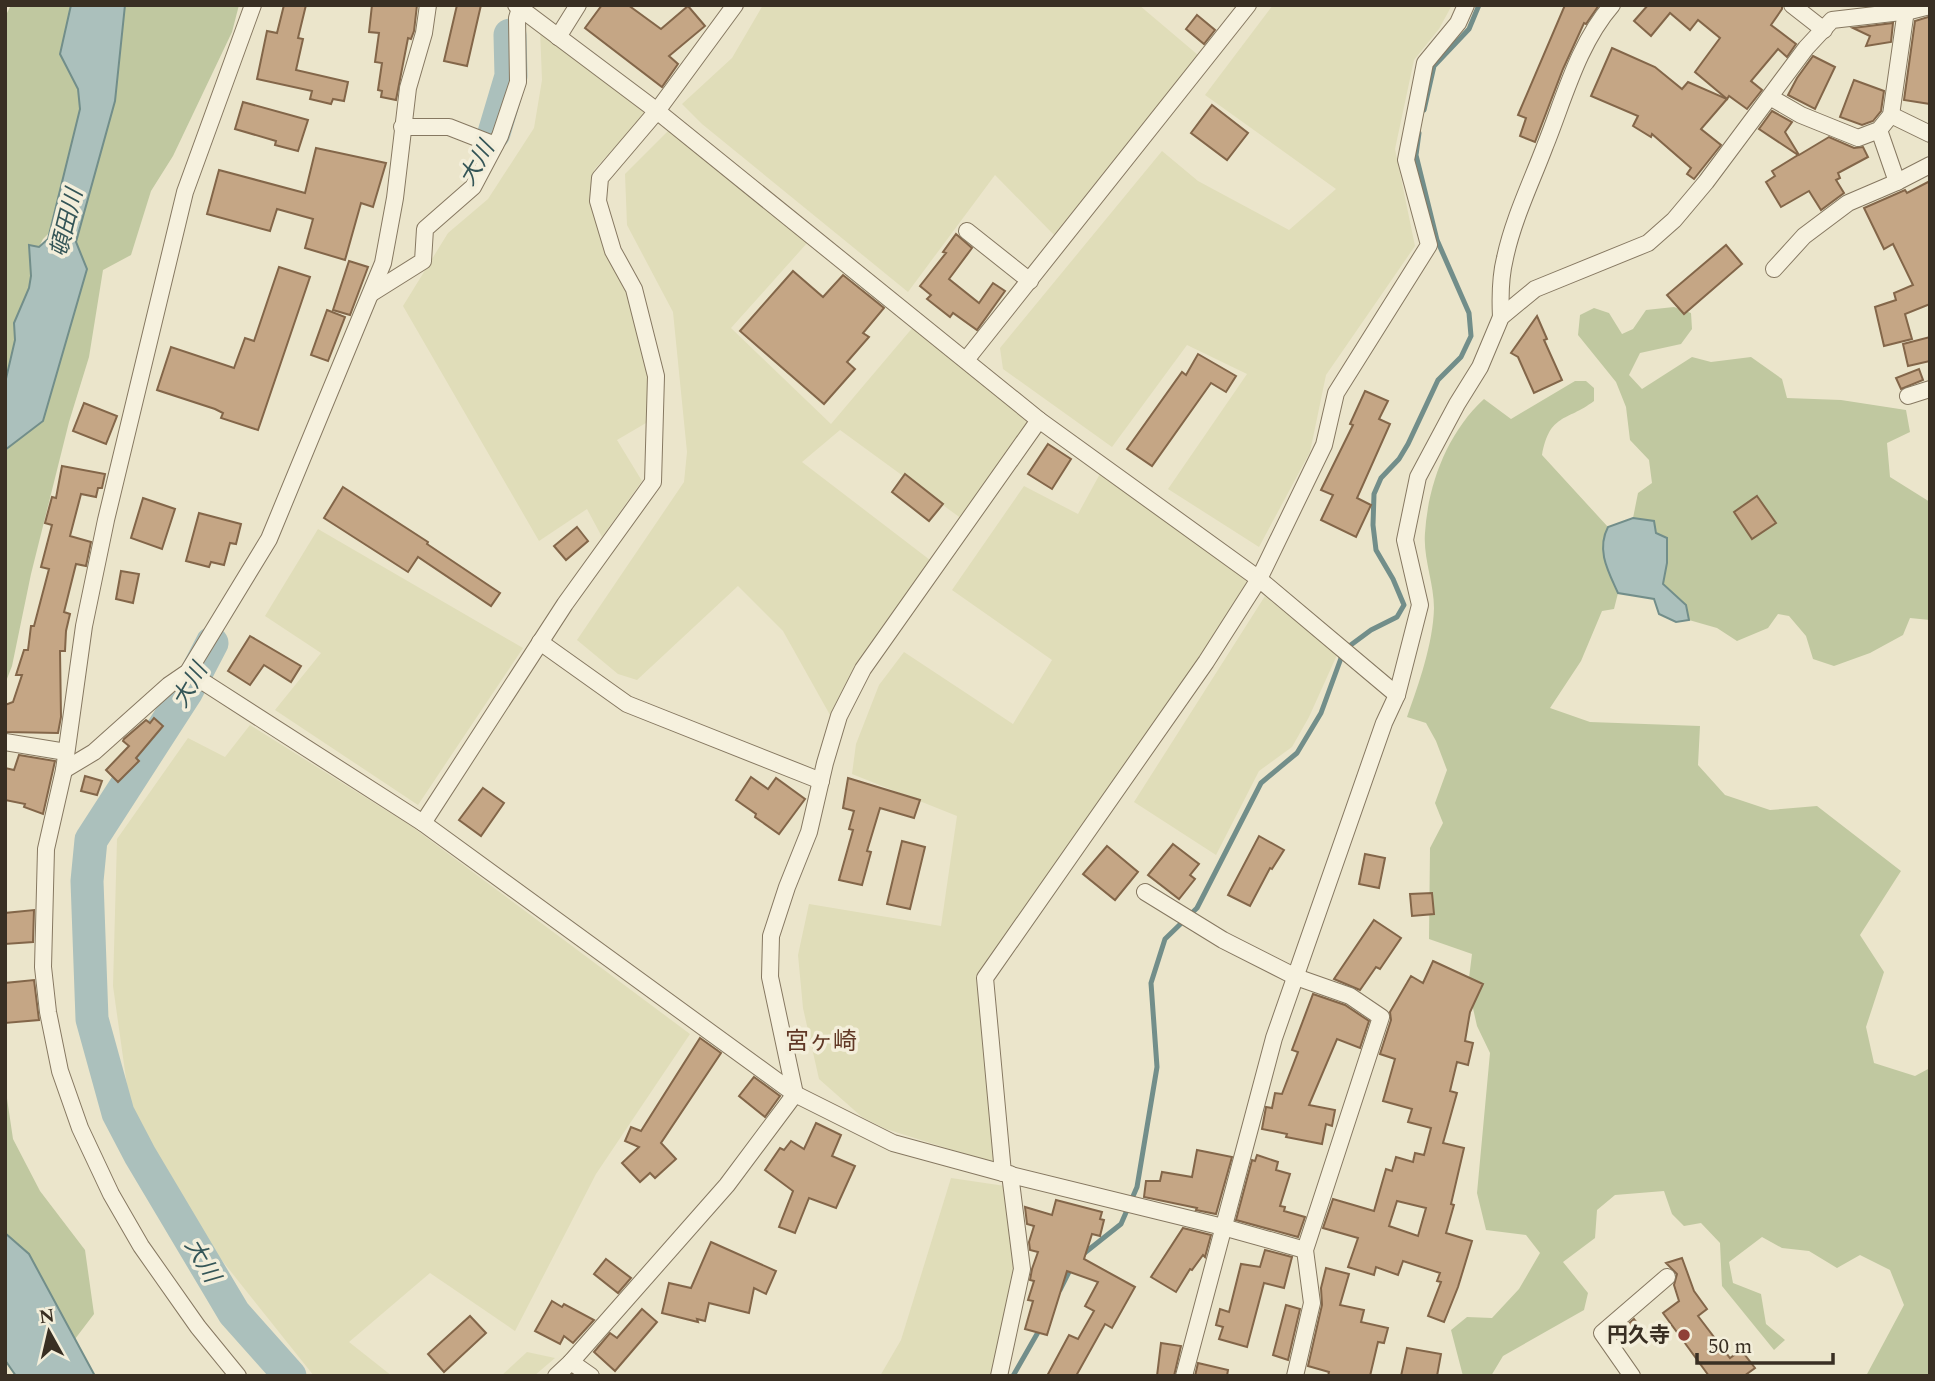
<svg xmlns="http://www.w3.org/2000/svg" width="1935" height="1381" font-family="Spectral,'Noto Sans JP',serif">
  <rect width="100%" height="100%" fill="#ebe5cb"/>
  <g fill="#e0ddb9">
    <polygon points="763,5 1139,5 1198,55 1054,235 995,175 908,292 702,124 682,104 732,58"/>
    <polygon points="1273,5 1452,5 1439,29 1414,60 1395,149 1415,246 1326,375 1310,452 1259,547 1168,489 1247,374 1187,345 1112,447 1003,369 1000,348 1162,151 1198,181 1289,230 1336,189 1205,95"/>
    <polygon points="540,29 647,111 594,170 591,191 605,248 627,288 649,378 646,423 617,440 642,481 602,537 587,509 539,541 403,306 448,233 488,199 534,128 542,80"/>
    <polygon points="669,130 808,242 731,328 831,424 914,326 1031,420 962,519 840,430 802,462 930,560 855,665 830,715 783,631 738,586 637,680 618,674 577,640 684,482 687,452 673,312 627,225 625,174"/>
    <polygon points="1101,472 1247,581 1189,675 976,976 997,1164 886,1129 862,1117 819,1079 803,1008 798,955 809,904 941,926 957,816 852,774 856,744 879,685 904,652 1013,724 1052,660 952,590 1024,486 1078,514"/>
    <polygon points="318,529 523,648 418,805 275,710 321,653 265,616"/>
    <polygon points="1265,596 1337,655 1309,717 1292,747 1259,771 1216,855 1134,802"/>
    <polygon points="250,725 411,826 690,1034 596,1174 515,1331 430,1273 349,1342 392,1376 314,1376 216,1253 130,1107 113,986 117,839 188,738 225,757"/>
    <polygon points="951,1178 1005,1186 1015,1267 993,1376 880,1376 901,1340"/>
    <polygon points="527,1352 555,1358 534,1376 501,1376"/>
  </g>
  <g fill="#c0c8a0">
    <polygon points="11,5 71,5 60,54 78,89 80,109 50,232 43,239 39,247 29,245 31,276 29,288 14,323 15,340 5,383 5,17"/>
    <polygon points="125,5 239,5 232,32 173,156 151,191 131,255 103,270 89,357 69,422 31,574 12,666 5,684 5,450 43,421 76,242 115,101"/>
    <polygon points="1674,307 1691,313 1692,329 1681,344 1640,353 1629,375 1642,389 1692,357 1711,362 1751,357 1782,379 1787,398 1841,400 1906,410 1910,432 1887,443 1890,477 1930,502 1930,620 1910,618 1903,635 1870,653 1834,666 1813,659 1806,636 1789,616 1778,614 1768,628 1737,641 1717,628 1689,620 1686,605 1663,585 1667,563 1653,521 1633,518 1638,493 1652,483 1649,460 1630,440 1626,407 1616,382 1578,335 1580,315 1594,308 1609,313 1622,334 1633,329 1646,310"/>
    <path d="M1575 381H1586L1594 388V401C1566 422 1550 413 1542 455L1608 527C1596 550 1608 571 1618 593L1614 609 1602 611 1581 661 1550 708 1590 722 1700 726 1698 765 1725 795 1770 810 1817 806 1901 871 1860 935 1884 972 1866 1027 1874 1063 1915 1076 1930 1068V1376H1866L1904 1305 1890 1270 1860 1255 1837 1268 1809 1251 1782 1248 1762 1237 1729 1262 1733 1283 1761 1294 1766 1324 1785 1340 1774 1350 1722 1286 1720 1243 1701 1223 1684 1226 1672 1214 1664 1191 1615 1195 1597 1210 1595 1238 1563 1262 1588 1293 1584 1310 1503 1356 1491 1376H1463L1451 1330 1467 1317 1492 1318 1519 1289 1540 1253 1526 1235 1486 1230 1477 1193 1490 1053 1477 1026 1468 986 1472 954 1429 939 1430 848 1443 823 1435 803 1447 770 1436 741 1426 723 1407 717C1419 683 1433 644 1434 608 1434 583 1423 558 1425 533 1428 485 1447 433 1484 399L1511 419Z"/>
    <polygon points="5,1085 13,1139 40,1191 85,1250 94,1314 75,1339 29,1254 5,1233"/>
  </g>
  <g fill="#abc0bc" stroke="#728e8a" stroke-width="2">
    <polygon points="71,5 125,5 115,101 76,242 87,269 43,421 5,450 5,383 15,340 14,323 29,288 31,276 29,245 39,247 48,239 80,109 78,89 60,54"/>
    <path d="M1633 518 1654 521 1656 533 1667 538V563L1663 584 1686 605 1689 620 1676 622 1659 614 1654 599 1618 593C1608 571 1596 550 1608 527Z"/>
    <polygon points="5,1233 29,1254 95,1376 16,1376 5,1360"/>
  </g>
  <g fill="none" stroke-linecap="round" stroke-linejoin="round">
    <g stroke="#728e8a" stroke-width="5">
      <polyline points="1424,110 1434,66 1469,29 1479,5"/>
      <polyline points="1082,1255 1121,1224 1137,1187 1157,1067 1151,983 1165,939 1197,908 1261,783 1297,753 1321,713 1344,650 1371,630 1397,617 1404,605 1393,579 1376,550 1373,525 1374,494 1381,478 1399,459 1408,444 1438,380 1461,357 1471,336 1469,313 1437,240 1416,155 1419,133"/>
      <polyline points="1060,1290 1071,1268"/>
      <polyline points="1013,1376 1041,1327"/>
    </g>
    <g stroke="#abc0bc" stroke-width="33">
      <polyline points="494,133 511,76 510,35"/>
      <polyline points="212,643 187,691 91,840 87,881 92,1019 118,1113 140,1155 234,1313 290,1376"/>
    </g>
  </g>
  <g fill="#c5a685" stroke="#836649" stroke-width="2" fill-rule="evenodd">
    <polygon points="284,5 306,5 298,38 303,39 296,70 348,82 344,101 333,99 331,104 310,99 312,91 257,79 267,31 277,33"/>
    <polygon points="372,5 417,5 414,31 411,39 408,38 396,100 381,97 382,91 378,90 382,63 375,62 379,33 369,32"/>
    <polygon points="457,5 481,5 467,66 444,61"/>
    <polygon points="602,5 628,5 661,29 688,6 705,26 669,56 678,64 662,87 585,28"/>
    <polygon points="1565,5 1599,5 1586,24 1584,23 1563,69 1535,142 1520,136 1526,118 1518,115"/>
    <polygon points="1648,5 1782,5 1782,9 1771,25 1796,44 1787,57 1778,49 1751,81 1762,90 1747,109 1729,96 1727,99 1695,72 1720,38 1698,20 1690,30 1670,13 1651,36 1634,21"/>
    <polygon points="1197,15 1215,30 1204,44 1186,29"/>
    <polygon points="1928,17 1930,18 1930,104 1904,100 1915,21"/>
    <polygon points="1893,23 1891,42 1866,46 1870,36 1853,28"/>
    <polygon points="1612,48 1655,67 1682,89 1688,82 1727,99 1701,129 1721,145 1694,179 1687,174 1691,168 1652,134 1651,137 1633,126 1638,116 1591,96"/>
    <polygon points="1813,56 1835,67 1815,109 1788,95 1797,78"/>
    <polygon points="1854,80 1884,91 1881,111 1873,121 1862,125 1840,117"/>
    <polygon points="243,102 308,120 298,151 275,145 276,141 235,129"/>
    <polygon points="1212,105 1248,133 1227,160 1191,133"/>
    <polygon points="1772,111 1792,122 1785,132 1799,155 1829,137 1854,148 1863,147 1868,157 1838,173 1840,178 1836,180 1844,193 1821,210 1809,191 1781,207 1766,182 1775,176 1772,171 1798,155 1759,129"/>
    <polygon points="316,148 386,163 373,207 361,203 345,260 305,248 313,219 277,209 270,231 207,214 219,170 305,193"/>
    <polygon points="1930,181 1930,304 1905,314 1912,339 1884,346 1875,307 1896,300 1894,293 1913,285 1893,244 1884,249 1864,208 1905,190 1907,193"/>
    <polygon points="956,234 972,248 949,279 979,303 993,283 1005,291 977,330 953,313 950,317 927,299 931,295 920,286 946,253 943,252"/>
    <polygon points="1726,245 1742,264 1684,314 1667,295"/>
    <polygon points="349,261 368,267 350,315 333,310"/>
    <polygon points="279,267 310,277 258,430 221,418 223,413 215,409 157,390 171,347 234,368 245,338 254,341"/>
    <polygon points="793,271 823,297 843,275 884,308 863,333 869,337 847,362 855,369 824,404 740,331"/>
    <polygon points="327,310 345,317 328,361 311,355"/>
    <polygon points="1537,316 1547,339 1544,340 1562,380 1534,393 1518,357 1511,353"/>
    <polygon points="1930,337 1930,361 1908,366 1903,344"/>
    <polygon points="1198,354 1236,376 1226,392 1211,383 1152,466 1127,449 1182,372 1186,375"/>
    <polygon points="1919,369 1923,380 1901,389 1896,378"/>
    <polygon points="1365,391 1388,401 1379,419 1390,424 1357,498 1371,505 1356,537 1321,520 1333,495 1321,490 1353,425 1350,424"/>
    <polygon points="84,403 117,416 106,444 73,431"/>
    <polygon points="1048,444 1071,459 1052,489 1028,474"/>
    <polygon points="62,466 105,474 102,488 98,488 96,497 81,494 70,536 91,542 86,566 76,564 64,612 70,614 66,631 65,651 60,651 61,717 58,733 6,732 5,705 13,702 22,675 16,675 24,650 28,650 31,626 34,626 49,569 41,567 52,525 45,523 52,497 56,498"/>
    <polygon points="905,474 943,504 929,521 892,492"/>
    <polygon points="343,487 428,542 427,544 500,593 491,606 418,557 408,572 324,518"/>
    <polygon points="1757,496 1776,523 1752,539 1734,512"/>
    <polygon points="143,498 175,509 162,549 131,538"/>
    <polygon points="199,513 241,524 236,544 230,543 224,565 211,562 209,567 186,561"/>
    <polygon points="577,527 588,541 566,560 554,546"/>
    <polygon points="121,571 139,574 133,603 116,599"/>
    <polygon points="250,636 301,666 291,682 264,665 250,685 228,671"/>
    <polygon points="154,718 163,726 136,758 139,761 118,782 106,770 129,746 123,741 124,739 146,720 150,723"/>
    <polygon points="19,755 55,761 43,814 24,807 25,804 5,800 5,768 14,770"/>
    <polygon points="85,776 102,781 97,795 81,791"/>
    <polygon points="751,777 768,789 776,778 805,799 779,834 755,817 756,814 736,800"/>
    <polygon points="848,778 920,800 914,818 880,808 867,851 871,852 862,885 839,880 853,830 849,829 854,811 843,808"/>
    <polygon points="483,788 504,803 481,836 459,820"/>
    <polygon points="1259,836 1284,850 1272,869 1270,868 1250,906 1228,895"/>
    <polygon points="902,841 925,847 910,909 887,904"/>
    <polygon points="1173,844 1199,864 1190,875 1195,879 1179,899 1148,875"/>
    <polygon points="1107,846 1138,872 1115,900 1083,874"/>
    <polygon points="1365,854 1385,858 1379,888 1359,884"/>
    <polygon points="1432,893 1434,914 1412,916 1410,894"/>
    <polygon points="34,910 33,942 5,944 5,913"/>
    <polygon points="1374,920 1401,938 1380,969 1376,967 1360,990 1334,979"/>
    <path d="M1433 961 1483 984 1470 1012 1465 1041 1473 1043 1468 1065 1457 1062 1450 1091 1457 1093 1443 1143 1464 1148 1451 1204 1454 1205 1446 1233 1472 1241 1458 1287 1444 1322 1428 1316 1441 1282 1437 1281 1440 1273 1403 1261 1398 1275 1376 1267 1374 1275 1348 1267 1358 1238 1323 1228 1333 1199 1374 1211 1386 1169 1392 1171 1396 1157 1413 1162 1415 1153 1424 1155 1431 1128 1408 1122 1412 1109 1383 1101 1395 1059 1380 1054 1391 1020 1390 1012 1411 976 1423 983ZM1397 1201 1426 1208 1418 1236 1389 1226Z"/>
    <polygon points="34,980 39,1020 5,1023 5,983"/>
    <polygon points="1313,994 1345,1005 1369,1021 1360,1048 1337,1039 1309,1105 1335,1110 1332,1126 1326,1124 1322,1144 1286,1137 1287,1134 1262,1129 1266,1107 1272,1108 1275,1093 1282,1094 1298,1052 1292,1050"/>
    <polygon points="700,1038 721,1053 661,1143 676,1159 655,1178 650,1173 640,1182 622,1163 639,1147 625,1141 631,1127 641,1131"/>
    <polygon points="754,1077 780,1096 765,1117 739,1096"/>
    <polygon points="816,1123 841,1135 832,1156 855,1166 836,1208 809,1198 795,1233 779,1227 793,1191 765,1170 780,1148 784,1150 791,1141 804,1149"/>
    <polygon points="1197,1150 1232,1157 1216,1214 1196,1210 1197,1208 1144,1197 1146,1181 1160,1181 1162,1172 1192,1177"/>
    <polygon points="1257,1155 1278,1162 1276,1170 1290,1174 1280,1206 1285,1207 1284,1211 1305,1217 1298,1237 1236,1220 1252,1160 1255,1161"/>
    <polygon points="1056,1200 1102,1212 1100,1219 1104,1220 1100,1236 1092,1234 1084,1259 1135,1287 1112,1328 1105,1324 1076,1376 1047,1376 1069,1335 1078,1339 1094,1311 1085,1306 1098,1282 1067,1271 1047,1335 1025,1329 1033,1301 1028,1300 1034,1281 1030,1280 1032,1269 1038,1252 1030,1250 1029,1242 1034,1226 1027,1224 1025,1207 1052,1215"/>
    <polygon points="1183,1228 1211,1235 1205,1257 1203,1255 1192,1270 1190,1269 1176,1292 1151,1277"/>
    <polygon points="711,1242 776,1271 766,1294 754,1288 749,1313 709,1303 705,1321 697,1319 698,1322 662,1313 669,1283 691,1288"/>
    <polygon points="1265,1250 1292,1257 1284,1288 1264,1283 1247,1347 1219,1339 1223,1327 1216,1325 1220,1309 1229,1312 1241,1264 1260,1267"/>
    <polygon points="1682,1258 1694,1291 1707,1309 1698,1316 1730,1358 1741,1350 1755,1368 1744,1376 1709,1376 1663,1313 1679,1301 1674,1285 1677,1274 1666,1263"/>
    <polygon points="606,1259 631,1278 618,1293 594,1274"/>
    <polygon points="1326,1268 1349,1274 1340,1305 1364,1310 1361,1322 1388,1328 1384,1343 1378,1342 1370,1376 1328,1376 1329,1372 1308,1366 1322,1305 1321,1288"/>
    <polygon points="552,1301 562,1307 564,1304 594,1320 573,1343 564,1336 560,1344 535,1331"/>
    <polygon points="1286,1305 1300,1309 1288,1360 1273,1355"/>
    <polygon points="642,1309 657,1322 615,1371 594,1352 610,1333 617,1338"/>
    <polygon points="470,1316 486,1333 444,1372 428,1354"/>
    <polygon points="1634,1319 1644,1332 1629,1345 1619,1332"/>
    <polygon points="1161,1343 1181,1346 1174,1376 1157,1376"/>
    <polygon points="1407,1348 1441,1354 1437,1376 1401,1376"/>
    <polygon points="1198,1363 1228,1370 1227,1376 1195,1376"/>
  </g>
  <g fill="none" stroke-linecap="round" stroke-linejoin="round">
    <g stroke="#867861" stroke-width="18">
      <g id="street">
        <polyline points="516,5 657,111 1039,420 1259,579 1397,695"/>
        <polyline points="1792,5 1824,30"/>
        <polyline points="558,37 578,5"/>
        <polyline points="1770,97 1801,115 1858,138 1879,130 1891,115 1906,10"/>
        <polyline points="1891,115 1930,134"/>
        <polyline points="402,127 449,127 495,145"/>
        <polyline points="1897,182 1930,165"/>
        <polyline points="967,231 1030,281"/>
        <polyline points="1774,269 1804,236 1848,203 1897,182 1879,130"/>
        <polyline points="372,293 423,261 425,229 473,187 500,136 518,82 517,18 520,8"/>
        <path d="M1501 317C1500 297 1500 278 1505 258 1513 220 1531 183 1545 146 1564 99 1578 44 1612 5"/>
        <polyline points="966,360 1248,5"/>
        <polyline points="1908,396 1930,389"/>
        <polyline points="540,642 627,704 821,781"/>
        <polyline points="188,672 423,823 795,1094 893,1143 1003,1173 1223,1227 1305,1250"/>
        <polyline points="5,742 66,752"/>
        <polyline points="64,770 94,752 169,685 188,672 269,539 383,263 395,198 408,88 424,33 428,5"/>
        <polyline points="423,823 565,604 653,482 656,376 634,289 613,251 598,201 600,178 657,111 735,5"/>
        <polyline points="1145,892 1223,940 1296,977 1350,996 1381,1017 1305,1250 1312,1303 1295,1376"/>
        <polyline points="1003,1173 985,978 1206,662 1259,579 1324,445 1336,393 1429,245 1406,160 1425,63 1458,23 1466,5"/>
        <polyline points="571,1362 591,1376"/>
        <polyline points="238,1376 198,1327 141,1246 111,1194 80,1128 60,1071 48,1012 43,967 46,849 64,770 84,626 106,520 185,192 253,5"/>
        <polyline points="556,1376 571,1362 727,1185 795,1094 770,977 771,936 787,887 809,832 825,763 839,716 863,669 1039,420"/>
        <polyline points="999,1376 1022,1269 1010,1174"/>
        <polyline points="1184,1376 1274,1038 1384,723 1397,695 1420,605 1405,540 1418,477 1457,404 1480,367 1501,317 1535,289 1648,243 1674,220 1706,182 1806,48 1832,20 1910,11 1930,6"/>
        <polyline points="1632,1376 1602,1333 1667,1277"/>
      </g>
    </g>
    <use href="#street" stroke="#f6f1de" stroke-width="16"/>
  </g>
  <circle fill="#8f3f37" stroke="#f3eeda" stroke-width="2.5" cx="1684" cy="1335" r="7"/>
  <g text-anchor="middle" stroke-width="7" stroke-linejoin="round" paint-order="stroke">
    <g font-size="21" font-weight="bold" fill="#392f23" stroke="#f3eeda" text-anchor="end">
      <text x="1670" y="1342">円久寺</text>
    </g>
    <g font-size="23" font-style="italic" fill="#345557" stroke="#f3eeda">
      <text transform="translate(476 163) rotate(-60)" y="8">大川</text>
      <text transform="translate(66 223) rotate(-76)" y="8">頓田川</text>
      <text transform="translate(189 685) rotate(-60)" y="8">大川</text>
      <text transform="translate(203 1260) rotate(60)" y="8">大川</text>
    </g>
    <g font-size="24" fill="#613826" stroke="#f3eeda">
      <text x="821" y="1049">宮ヶ崎</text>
    </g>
  </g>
  <rect width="1935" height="1381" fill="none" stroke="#392f23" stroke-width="14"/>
  <g transform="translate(49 1332) rotate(352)" stroke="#f3eeda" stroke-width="5" paint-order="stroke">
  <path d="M0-5L12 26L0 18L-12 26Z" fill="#392f23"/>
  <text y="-10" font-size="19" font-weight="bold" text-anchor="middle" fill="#392f23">N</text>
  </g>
  <path d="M1697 1353v10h136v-10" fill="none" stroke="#392f23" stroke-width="3.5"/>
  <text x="1708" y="1353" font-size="21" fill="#392f23" stroke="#f3eeda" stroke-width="5" paint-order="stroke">50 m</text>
</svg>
